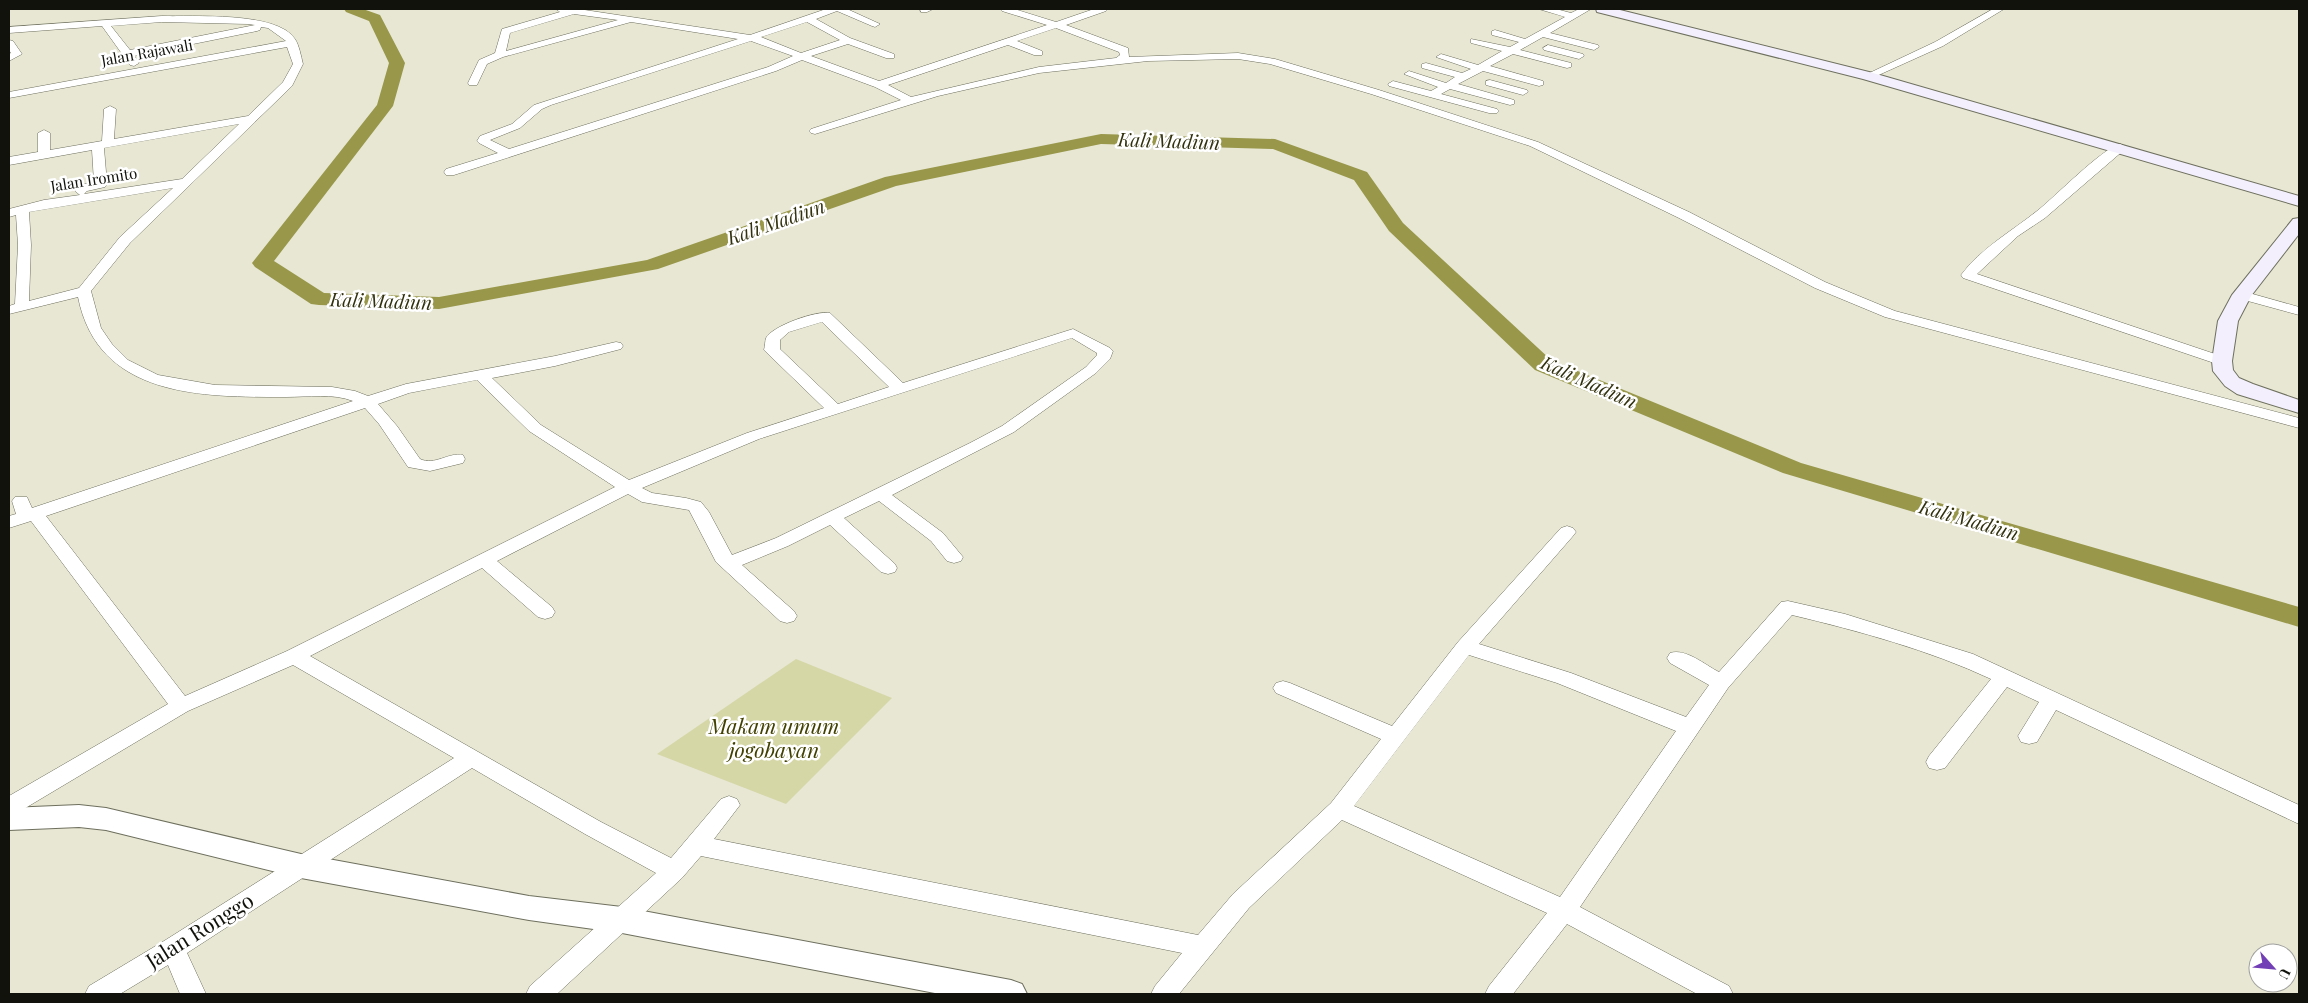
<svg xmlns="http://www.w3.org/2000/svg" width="2308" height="1003" font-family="'Playfair Display',serif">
  <rect width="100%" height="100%" fill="#e7e7d4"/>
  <polygon fill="#d6d7a7" points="796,659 892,698 786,804 657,754"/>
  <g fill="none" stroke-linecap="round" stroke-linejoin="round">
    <polygon fill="#98974a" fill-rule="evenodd" points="344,9 363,9 380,15 405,63 393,106 274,261 324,293 439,297 647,260 885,177 1101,134 1275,139 1367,172 1403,223 1551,360 1801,463 2299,607 2299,627 1783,473 1535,370 1389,231 1354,180 1273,149 1101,144 896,186 658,269 439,309 319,305 311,304 255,267 252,263 377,105 389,63 369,21 346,12"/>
    <g stroke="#6f6f5e" stroke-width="1">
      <g id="minor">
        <path d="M556 9H578L750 35 826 9H847L880 24 875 27 872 26 837 11 816 19 850 38 894 54V58H886L848 44 811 56 879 81 1047 25 1002 11 1000 9H1014L1056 22 1094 9H1108L1106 11 1066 25 1128 48 1129 57 1238 53 1275 59 1379 90 1538 142 1689 212 1825 282 1895 311 2299 418V428L1885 317 1815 288 1679 218 1530 146 1371 94 1270 64 1238 59 1148 61 1039 73 938 96 815 134 811 133 809 131 811 129 901 100 875 87 802 60 776 71 454 175H446L444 172 446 169 498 153 479 143 477 141 480 136 512 124 534 105 738 39 631 22 503 57 487 64 477 85H469L468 83 479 60 495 53 502 29 560 12ZM574 14 618 20 506 51 510 33ZM807 22 840 40 801 53 761 37ZM1056 28 1119 52 1120 55 1116 58 1039 67 911 97 888 85 1008 45 1034 55H1042V51L1017 41ZM751 41 793 56 768 67 509 149 490 140 520 128 542 109 551 105Z"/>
        <polygon points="920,9 933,9 927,12 921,12"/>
        <polygon points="1539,9 1556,9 1571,13 1579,9 1591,9 1550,33 1598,45 1599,47 1594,50 1543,37 1520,50 1571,63 1571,67 1567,68 1513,54 1490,66 1543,81 1543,85 1539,86 1483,71 1458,84 1514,100 1514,104 1510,105 1450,89 1441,94 1497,109 1499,111 1497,113 1489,113 1389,86 1388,84 1393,81 1431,91 1438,87 1404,74 1409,71 1446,83 1455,77 1422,68 1422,64 1426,63 1462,73 1471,69 1436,57 1441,54 1478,65 1502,51 1471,43 1471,39 1510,47 1519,42 1492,35 1492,31 1495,30 1525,39 1565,17"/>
        <polygon points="1993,9 2004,9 1943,46 1872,78 1864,78 1863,76 1935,42"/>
        <path d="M162 16C192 17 277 11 295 39 299 45 301 56 303 64L292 86 130 243 91 291 101 328 112 344 128 360 158 375 215 385 332 387 355 391 368 396 406 384 555 356 616 342 621 343 623 346 621 349 555 366 492 378 541 425 629 480 747 433 824 408 764 350C765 346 765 341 766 338 772 326 817 310 830 313L903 383 1073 329 1110 348 1113 351 1110 359 1096 373 1014 432 892 495 943 533 963 557 961 561 954 563 947 561 931 541 879 501 844 518 895 564 897 568 895 572 888 574 881 572 830 525 788 546 742 565 794 611 797 616 794 621 787 623 780 621 716 562 689 510 642 502 628 494 497 561 552 607 555 612 552 617 545 619 538 617 482 568 310 656 601 822 671 858 721 799 729 796 737 799 740 805 714 839 1198 935 1233 894 1331 803 1381 739 1276 693 1273 688 1276 683 1283 681 1290 683 1392 726 1458 642 1561 528 1567 526 1573 528 1576 532 1573 536 1479 644 1571 673 1686 717 1709 685 1670 663 1667 658 1670 653C1686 648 1705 665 1719 672L1781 602 1788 601 1845 614 1973 654 2299 805V824L2056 710 2037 742 2029 744 2021 742 2018 736 2039 702 2007 687 1945 768 1937 770 1929 768 1926 762 1929 756 1991 679C1929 650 1859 631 1792 615L1728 688 1580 907 1729 986 1733 994H1697L1567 924 1513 994H1485L1489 986 1547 913 1342 820 1249 908 1179 994H1151L1155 986 1182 953 701 856 682 878 557 994H526L530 986 656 873 585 834 472 768 187 953 206 994H180L168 965 120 994H85L89 986 164 941 454 758 293 665 188 711 17 813 9 816V796L168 704 31 521 9 528V516L16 514 12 501 15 497H27L32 508 353 401C333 393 308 397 286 397 202 397 98 398 78 297L9 314V306L15 304 18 245 16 215 9 217V209L44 200 80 195 75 191 79 185 94 182 92 150 9 165V157L38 152V133L44 130 50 133V150L102 141 104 109 110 106 116 109 114 139 248 116 283 82 293 64 287 47 9 98V92L286 41 268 28 261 27 260 30 257 31 134 56 139 63 134 66 130 65 102 26 9 33V27ZM162 22 248 24 255 25 130 50 111 26ZM239 124 182 179 84 194 87 191 105 187 107 184 104 148ZM173 188 120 237 79 288 29 301 31 245 29 212ZM822 322 889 387 838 404 780 349V340L789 332ZM1072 338 1097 353V355L1086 367 1002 426 970 443 776 538 732 555 709 512 701 502 686 498 652 493 642 488 759 439ZM477 380 529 431 615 487 287 651 185 696 46 516 365 408 379 424 408 467 430 471 463 463 465 459 463 455C448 452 435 466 420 459L397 426 378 404 409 393ZM1469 655 1557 683 1676 731 1560 897 1354 806Z"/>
        <polygon points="9,40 13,41 22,54 9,61 9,54 11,53 9,50"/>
        <polygon points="1548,45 1583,54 1584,56 1579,59 1544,50 1543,48"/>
        <polygon points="1490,80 1527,90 1528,92 1523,95 1486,85 1486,81"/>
        <path d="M2120 144 2124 146 2126 148 2124 150 2045 218 2018 236 1977 274 2227 358 2230 361 2227 364H2217L1963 278 1961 275C1980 249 2012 231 2037 211 2055 197 2101 149 2120 144Z"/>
        <polygon points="2242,291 2299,307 2299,315 2237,298 2235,295"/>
      </g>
    </g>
    <g stroke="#6f6f5e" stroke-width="2">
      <polygon id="tertiary" points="79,805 106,808 301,854 529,896 622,907 1011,980 1022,984 1027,994 940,994 622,933 529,920 301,878 106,830 79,827 9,830 9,808"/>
    </g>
    <g stroke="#6f6f5e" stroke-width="2">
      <g id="secondary">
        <polygon points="1596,9 1616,9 1873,73 2299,196 2299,206 1863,79 1597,12"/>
        <polygon points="2299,218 2299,234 2251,296 2238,321 2232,361 2233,370 2239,378 2253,384 2299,400 2299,413 2237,394 2225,386 2213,371 2212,361 2218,321 2232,295 2293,219"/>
      </g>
    </g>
    <use href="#minor" fill="#fff" fill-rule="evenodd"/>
    <use href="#tertiary" fill="#fff" fill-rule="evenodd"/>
    <use href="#secondary" fill="#f3effd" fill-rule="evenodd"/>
  </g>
  <g text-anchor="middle" stroke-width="5" stroke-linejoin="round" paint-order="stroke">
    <g font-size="15" fill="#12120c" stroke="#fff">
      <text transform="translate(147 53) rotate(-10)" y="5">Jalan Rajawali</text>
      <text transform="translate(94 180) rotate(-9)" y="5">Jalan Iromito</text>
    </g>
    <g font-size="19" font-style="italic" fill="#31310e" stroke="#fff">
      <text transform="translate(1169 141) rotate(2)" y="7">Kali Madiun</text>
      <text transform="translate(776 222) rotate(-19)" y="7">Kali Madiun</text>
      <text transform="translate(381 301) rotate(2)" y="7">Kali Madiun</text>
      <text transform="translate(1589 382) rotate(24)" y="7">Kali Madiun</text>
      <text transform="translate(1969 520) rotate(16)" y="7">Kali Madiun</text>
    </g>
    <g font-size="21" font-style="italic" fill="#414000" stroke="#fff">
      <text x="774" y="734">Makam umum<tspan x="774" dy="24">jogobayan</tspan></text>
    </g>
    <g font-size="21" fill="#12120c" stroke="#fff">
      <text transform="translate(200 931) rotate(-32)" y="7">Jalan Ronggo</text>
    </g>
  </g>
  <rect width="2308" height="1003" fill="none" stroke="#12120c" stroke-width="20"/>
  <g transform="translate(2273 968) rotate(117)"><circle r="24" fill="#ffffff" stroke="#a0a09e"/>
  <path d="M0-4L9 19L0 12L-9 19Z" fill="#733fb6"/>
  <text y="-8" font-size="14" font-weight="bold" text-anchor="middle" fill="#12120c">U</text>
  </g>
</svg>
